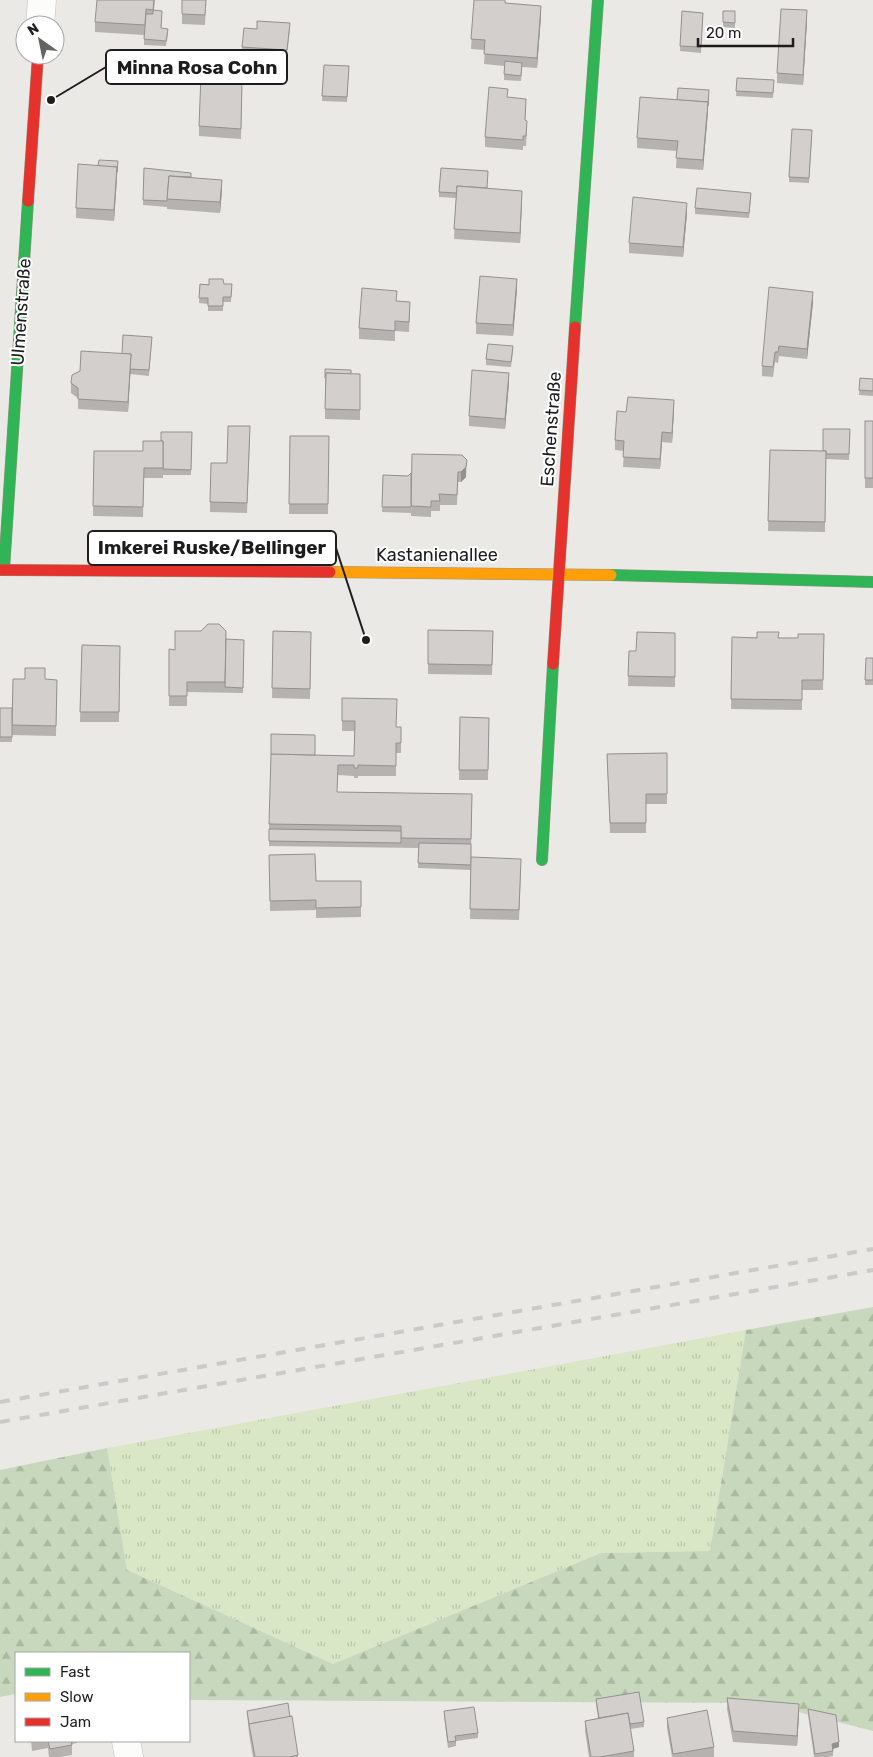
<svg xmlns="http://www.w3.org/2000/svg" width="873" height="1757" font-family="Rubik,sans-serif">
  <defs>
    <pattern id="grass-tufts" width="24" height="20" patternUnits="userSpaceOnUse" patternTransform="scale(1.25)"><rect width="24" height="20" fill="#dae7c6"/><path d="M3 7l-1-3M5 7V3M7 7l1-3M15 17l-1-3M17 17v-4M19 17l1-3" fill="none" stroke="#bbc6aa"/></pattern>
    <pattern id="forest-firs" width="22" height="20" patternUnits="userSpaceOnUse" patternTransform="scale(1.25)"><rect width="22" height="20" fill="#c8d8bc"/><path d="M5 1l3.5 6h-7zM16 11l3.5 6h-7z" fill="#abb9a1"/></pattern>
  </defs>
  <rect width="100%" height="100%" fill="#ebe9e6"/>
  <polygon fill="url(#grass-tufts)" points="746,1330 710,1551 601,1553 333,1664 127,1570 107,1448"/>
  <polygon fill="url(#forest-firs)" points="873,1307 873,1731 763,1703 189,1700 189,1653 16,1653 16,1694 0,1697 0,1470 107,1448 127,1570 333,1664 601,1553 710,1551 746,1330"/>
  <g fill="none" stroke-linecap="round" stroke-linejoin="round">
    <g stroke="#c2c1c0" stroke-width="29">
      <g id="street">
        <polyline points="40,25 42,0"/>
        <polyline points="126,1741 129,1757"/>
      </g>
    </g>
    <g stroke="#94947f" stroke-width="12">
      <g id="fast">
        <polyline points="575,327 598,0"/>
        <polyline points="4,570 28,201"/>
        <polyline points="611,575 873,582"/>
        <polyline points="542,860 553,664"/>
      </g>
    </g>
    <g stroke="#94947f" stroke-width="12">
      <polyline id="slow" points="330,572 611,575"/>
    </g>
    <g stroke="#94947f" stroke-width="12">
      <g id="jam">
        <polyline points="28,201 38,55"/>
        <polyline points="0,570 330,572"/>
        <polyline points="553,664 575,327"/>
      </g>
    </g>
    <use href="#street" stroke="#fcfcfb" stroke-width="28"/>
    <use href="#fast" stroke="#30b455" stroke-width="11"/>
    <use href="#slow" stroke="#ff9f0a" stroke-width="11"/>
    <use href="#jam" stroke="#e5322d" stroke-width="11"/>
    <g stroke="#cacac9" stroke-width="4" stroke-dasharray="10 10" stroke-linecap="butt">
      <polyline points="0,1402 873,1249"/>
      <polyline points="0,1422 873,1270"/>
    </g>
  </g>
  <g fill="#b5b2b0">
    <polygon points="155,0 154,10 162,16 161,28 168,34 166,46 144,45 144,35 95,32 95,22"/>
    <polygon points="182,0 206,0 205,25 182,24"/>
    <polygon points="474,0 505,0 505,3 541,16 537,68 522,67 521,81 504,80 504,66 484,64 485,50 471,49"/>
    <polygon points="682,11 703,13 701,53 680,51"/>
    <polygon points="723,11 735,11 735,28 723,27"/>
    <polygon points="807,21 803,85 777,83 777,73"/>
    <polygon points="257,29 290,29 287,55 242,52 242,47"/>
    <polygon points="324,65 349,66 347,102 322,101"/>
    <polygon points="737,78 774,80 773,98 736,96"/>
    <polygon points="242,90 241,139 199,136 199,126"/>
    <polygon points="709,95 703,170 676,168 677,151 637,148 637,138 677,100"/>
    <polygon points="508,97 526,109 525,121 527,131 526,146 523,146 523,150 485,147 485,137"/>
    <polygon points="812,135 809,183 789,182 789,177"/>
    <polygon points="118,166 117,177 114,221 76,218 76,208"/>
    <polygon points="144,168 191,177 222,190 220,213 167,209 167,207 143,205"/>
    <polygon points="487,189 522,201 520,243 454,239 456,198 439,197 439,192"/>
    <polygon points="751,198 749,218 695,214 695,208"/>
    <polygon points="687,213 683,257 629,253 629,243"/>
    <polygon points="200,284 232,284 231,302 223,302 223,311 208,311 208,304 199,303"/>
    <polygon points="517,289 513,336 476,334 476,323"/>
    <polygon points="397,301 410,312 409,332 395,331 395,341 359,339 359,328"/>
    <polygon points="813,302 807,359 779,356 778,363 775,362 773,377 762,376 762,366"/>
    <polygon points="152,337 149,376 130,374 128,412 78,409 78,398 71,393 71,383"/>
    <polygon points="513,351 511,367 486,365 486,359"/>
    <polygon points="325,369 351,374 360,374 360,420 325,419"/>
    <polygon points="860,378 873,379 873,396 859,395"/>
    <polygon points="509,383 505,429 469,426 469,416"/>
    <polygon points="674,410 672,443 662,442 660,469 623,467 624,451 615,450 615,440 626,412"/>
    <rect x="865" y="421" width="8" height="67"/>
    <polygon points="850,429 849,460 826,459 825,532 768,531 770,450 823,451"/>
    <polygon points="192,432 191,475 163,475 163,470 163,478 144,478 143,517 93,516 94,451 143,451 161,441"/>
    <polygon points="290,436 329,436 328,514 289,514"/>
    <polygon points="250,437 247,513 210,512 210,502 227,463"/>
    <polygon points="412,454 467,460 466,477 461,482 458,482 457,505 440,505 440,511 431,511 431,517 411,516"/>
    <polygon points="411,473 411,513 382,512 383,475 408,476"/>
    <polygon points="273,631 311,632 310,699 272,698"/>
    <polygon points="493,631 492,675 428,674 428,664"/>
    <polygon points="675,633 675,687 628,686 629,651 636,651"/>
    <polygon points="824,634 823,690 802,690 802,710 731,709 732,637 798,638"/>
    <polygon points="244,640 243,693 187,692 187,706 169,706 169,649 175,650 226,662"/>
    <polygon points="82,645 120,646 119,722 80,722"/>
    <polygon points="866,658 873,658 873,685 865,685"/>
    <polygon points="13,679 57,680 56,736 12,735"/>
    <polygon points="342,698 396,727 401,727 401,753 396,753 396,776 358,776 358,778 354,778 354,776 338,775 337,792 472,794 471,857 521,869 519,920 470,919 471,870 418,868 419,848 269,846 269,824 315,755 354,756 354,731 342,731"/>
    <rect x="0" y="708" width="12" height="34"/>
    <polygon points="460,717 489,718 488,780 459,780"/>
    <polygon points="667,753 667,804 646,804 646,833 610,833 607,754"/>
    <polygon points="269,855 316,881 361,881 361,917 316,918 316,910 270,911"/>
    <polygon points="727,1698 799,1714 797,1746 733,1742 727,1709"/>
    <polygon points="596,1699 644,1722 644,1727 630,1729 634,1751 634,1757 589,1757 585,1731 585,1721 598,1718 596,1704"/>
    <polygon points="808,1709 839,1747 833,1749 833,1756 828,1757 814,1757 808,1714"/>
    <polygon points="247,1711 298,1755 298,1757 253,1757 249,1734"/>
    <polygon points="444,1711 478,1733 478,1738 456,1741 456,1746 448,1748 444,1716"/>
    <polygon points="667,1718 714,1747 714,1757 672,1757 667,1728"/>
    <polygon points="31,1741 77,1741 77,1743 72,1744 72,1755 60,1757 49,1757 48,1748 32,1751"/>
  </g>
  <g fill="#939190">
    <polygon points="541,6 541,16 537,68 537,58"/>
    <polygon points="807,10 807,21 803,85 803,75"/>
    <polygon points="708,102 708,112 703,170 703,160"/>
    <polygon points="117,167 117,177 114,221 114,210"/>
    <polygon points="222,180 222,190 220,213 220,202"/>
    <polygon points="522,191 522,201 520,243 520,233"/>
    <polygon points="687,203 687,213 683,257 683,247"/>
    <polygon points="517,279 517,289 513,336 513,325"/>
    <polygon points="813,292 813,302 807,359 807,349"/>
    <polygon points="131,354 131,365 128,412 128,402"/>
    <polygon points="509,373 509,383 505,429 505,419"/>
    <polygon points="674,400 674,410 672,443 672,433"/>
    <polygon points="662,432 662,442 660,469 660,459"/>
    <polygon points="466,467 466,477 461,482 461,472"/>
    <polygon points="799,1704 799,1714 797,1746 797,1736"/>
    <polygon points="839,1742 839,1747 832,1749 832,1744"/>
  </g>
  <g fill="#d2cfcd" stroke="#939190">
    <polygon points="97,0 154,0 153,10 146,9 145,25 95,22"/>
    <polygon points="182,0 206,0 205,15 182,14"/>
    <polygon points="474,0 505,0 505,3 541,6 537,58 484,54 485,40 471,39"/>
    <polygon points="781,9 807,10 803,75 777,73"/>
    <polygon points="153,10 162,11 161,28 168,29 166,41 144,39 146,14 153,14"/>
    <polygon points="682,11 703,13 701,47 680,46"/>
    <polygon points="723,11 735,11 735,23 723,22"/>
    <polygon points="257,21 290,23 287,50 242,47 244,28 257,29"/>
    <polygon points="505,61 522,63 521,76 504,74"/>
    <polygon points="324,65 349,66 347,97 322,96"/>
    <polygon points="201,75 242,80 241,129 199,126"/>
    <polygon points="737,78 774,80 773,93 736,91"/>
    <polygon points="489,87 508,89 507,97 526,99 525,120 527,121 526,136 523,136 523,140 485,137"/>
    <polygon points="678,88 709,90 708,106 708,102 677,100"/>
    <polygon points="640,97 708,102 703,160 676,158 678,141 637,138"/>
    <polygon points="792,129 812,130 809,178 789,177"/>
    <polygon points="99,160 118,161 117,172 117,167 98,166"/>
    <polygon points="78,164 117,167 114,210 76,208"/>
    <polygon points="144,168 191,173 191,177 169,176 167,201 143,200"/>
    <polygon points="441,168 488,171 487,188 457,186 457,193 439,192"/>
    <polygon points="169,176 222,180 220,202 167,199"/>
    <polygon points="457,186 522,191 520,233 454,229"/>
    <polygon points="697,188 751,193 749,213 695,208"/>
    <polygon points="633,197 687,203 683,247 629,243"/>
    <polygon points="480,276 517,279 513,325 476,323"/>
    <polygon points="209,279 223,279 224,284 232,284 231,297 223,297 223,306 208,306 208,298 199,298 200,284 209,285"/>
    <polygon points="769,287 813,292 807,349 779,346 778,352 775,352 773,367 762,366"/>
    <polygon points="362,288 397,291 396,301 410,302 409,322 395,321 395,331 359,328"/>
    <polygon points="123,335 152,337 149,370 130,369 131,354 122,354"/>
    <polygon points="488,344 513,346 511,362 486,359"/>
    <polygon points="81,351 131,354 128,402 78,399 78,388 71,383 72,375 80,371"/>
    <polygon points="325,369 351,370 351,374 326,373 326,378 325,378"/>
    <polygon points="472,370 509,373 505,419 469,416"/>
    <polygon points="326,373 360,374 360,410 325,409"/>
    <polygon points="860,378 873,379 873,391 859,390"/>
    <polygon points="628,397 674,400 672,433 662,432 660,459 623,457 624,441 615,440 617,411 626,412"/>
    <rect x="865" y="421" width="8" height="57"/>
    <polygon points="228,426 250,426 247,503 210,502 211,463 227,463"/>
    <polygon points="823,429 850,429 849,454 826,454 826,451 823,451"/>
    <polygon points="161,432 192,432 191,470 163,469 163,441 161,441"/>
    <polygon points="290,436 329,436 328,504 289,504"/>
    <polygon points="143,441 163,441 163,468 144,468 143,507 93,506 94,451 143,451"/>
    <polygon points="770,450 826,451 825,522 768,521"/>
    <polygon points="412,454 462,455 467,460 466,467 461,472 458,472 457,495 439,494 440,501 431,501 431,507 411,506"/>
    <polygon points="411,473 411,507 382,507 383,475 408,476"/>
    <polygon points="208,624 219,624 226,631 225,682 187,682 187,696 169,696 169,649 175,650 175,631 201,631"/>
    <polygon points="428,630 493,631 492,665 428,664"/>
    <polygon points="273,631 311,632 310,689 272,688"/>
    <polygon points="637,632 675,633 675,677 628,676 629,651 636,651"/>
    <polygon points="757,632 779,632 778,638 798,638 798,634 824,634 823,680 802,680 802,700 731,699 732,637 757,638"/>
    <polygon points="226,639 244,640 243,688 225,687"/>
    <polygon points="82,645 120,646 119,712 80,712"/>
    <polygon points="866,658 873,658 873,680 865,680"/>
    <polygon points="25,668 45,668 45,679 57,680 56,726 12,725 13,679 25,679"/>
    <polygon points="342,698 397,699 396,727 401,727 401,743 396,743 396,766 358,765 358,768 354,768 354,765 338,765 337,792 472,794 471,839 401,838 401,826 269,824 271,754 354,756 355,721 342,721"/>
    <rect x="0" y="708" width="12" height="29"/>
    <polygon points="460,717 489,718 488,770 459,770"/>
    <polygon points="271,734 315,735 315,755 271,754"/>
    <polygon points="667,753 667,794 646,794 646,823 610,823 607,754"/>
    <polygon points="269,829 401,831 401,843 269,841"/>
    <polygon points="419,843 471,844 471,865 418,863"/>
    <polygon points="315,854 316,881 361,881 361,907 316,908 316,900 270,901 269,855"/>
    <polygon points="471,857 521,859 519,910 470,909"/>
    <polygon points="639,1692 644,1722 630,1724 628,1713 599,1718 596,1699"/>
    <polygon points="727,1698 799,1704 797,1736 733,1731"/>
    <polygon points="288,1703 290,1717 249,1724 247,1711"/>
    <polygon points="474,1707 478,1733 455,1736 456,1741 448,1742 444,1711"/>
    <polygon points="808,1709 836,1715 839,1742 832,1744 833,1751 815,1754"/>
    <polygon points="707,1710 714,1747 673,1754 667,1718"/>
    <polygon points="628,1713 634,1751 600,1757 591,1757 585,1721"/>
    <polygon points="292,1716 298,1755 290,1757 255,1757 249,1724"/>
    <polygon points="48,1741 71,1741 72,1745 50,1749"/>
  </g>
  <g text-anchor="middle" stroke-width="4" stroke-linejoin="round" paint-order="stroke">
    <g font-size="18" fill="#1d1d1d" stroke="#fff">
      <text transform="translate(21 312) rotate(-86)" y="6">Ulmenstraße</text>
      <text transform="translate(551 429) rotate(-86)" y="6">Eschenstraße</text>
      <text x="437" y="561">Kastanienallee</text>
    </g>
  </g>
  <path fill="none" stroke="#1d1d1d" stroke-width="2" d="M51 100L106 67M366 640L336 548"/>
  <g fill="#1d1d1d" stroke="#fff" stroke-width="2">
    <circle cx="51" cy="100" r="5"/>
    <circle cx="366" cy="640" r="5"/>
  </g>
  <g fill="#fff" stroke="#1d1d1d" stroke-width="2">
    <rect x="106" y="50" width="181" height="34" rx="5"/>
    <rect x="88" y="531" width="248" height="34" rx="5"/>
  </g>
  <g font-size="19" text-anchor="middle" font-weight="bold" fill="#1d1d1d">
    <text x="197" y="74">Minna Rosa Cohn</text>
    <text x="212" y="554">Imkerei Ruske/Bellinger</text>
  </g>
  <rect x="15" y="1652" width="175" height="90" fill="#ffffff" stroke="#a5a5a5"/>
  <rect x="25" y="1668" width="25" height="8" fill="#30b455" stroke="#a5a5a5"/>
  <text x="60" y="1677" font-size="15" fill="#1d1d1d">Fast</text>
  <rect x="25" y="1693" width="25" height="8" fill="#ff9f0a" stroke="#a5a5a5"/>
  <text x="60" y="1702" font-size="15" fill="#1d1d1d">Slow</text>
  <rect x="25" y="1718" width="25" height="8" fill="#e5322d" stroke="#a5a5a5"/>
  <text x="60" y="1727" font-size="15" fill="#1d1d1d">Jam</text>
  <g transform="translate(40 40) rotate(327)"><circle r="24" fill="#ffffff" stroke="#a5a5a5"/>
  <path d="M0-4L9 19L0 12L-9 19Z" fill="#656463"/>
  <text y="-8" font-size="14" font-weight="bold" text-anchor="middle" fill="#1d1d1d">N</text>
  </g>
  <path d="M698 38v8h95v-8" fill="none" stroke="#1d1d1d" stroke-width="2.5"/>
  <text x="706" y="38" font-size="15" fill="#1d1d1d" stroke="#ffffff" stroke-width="4" paint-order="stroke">20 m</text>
</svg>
